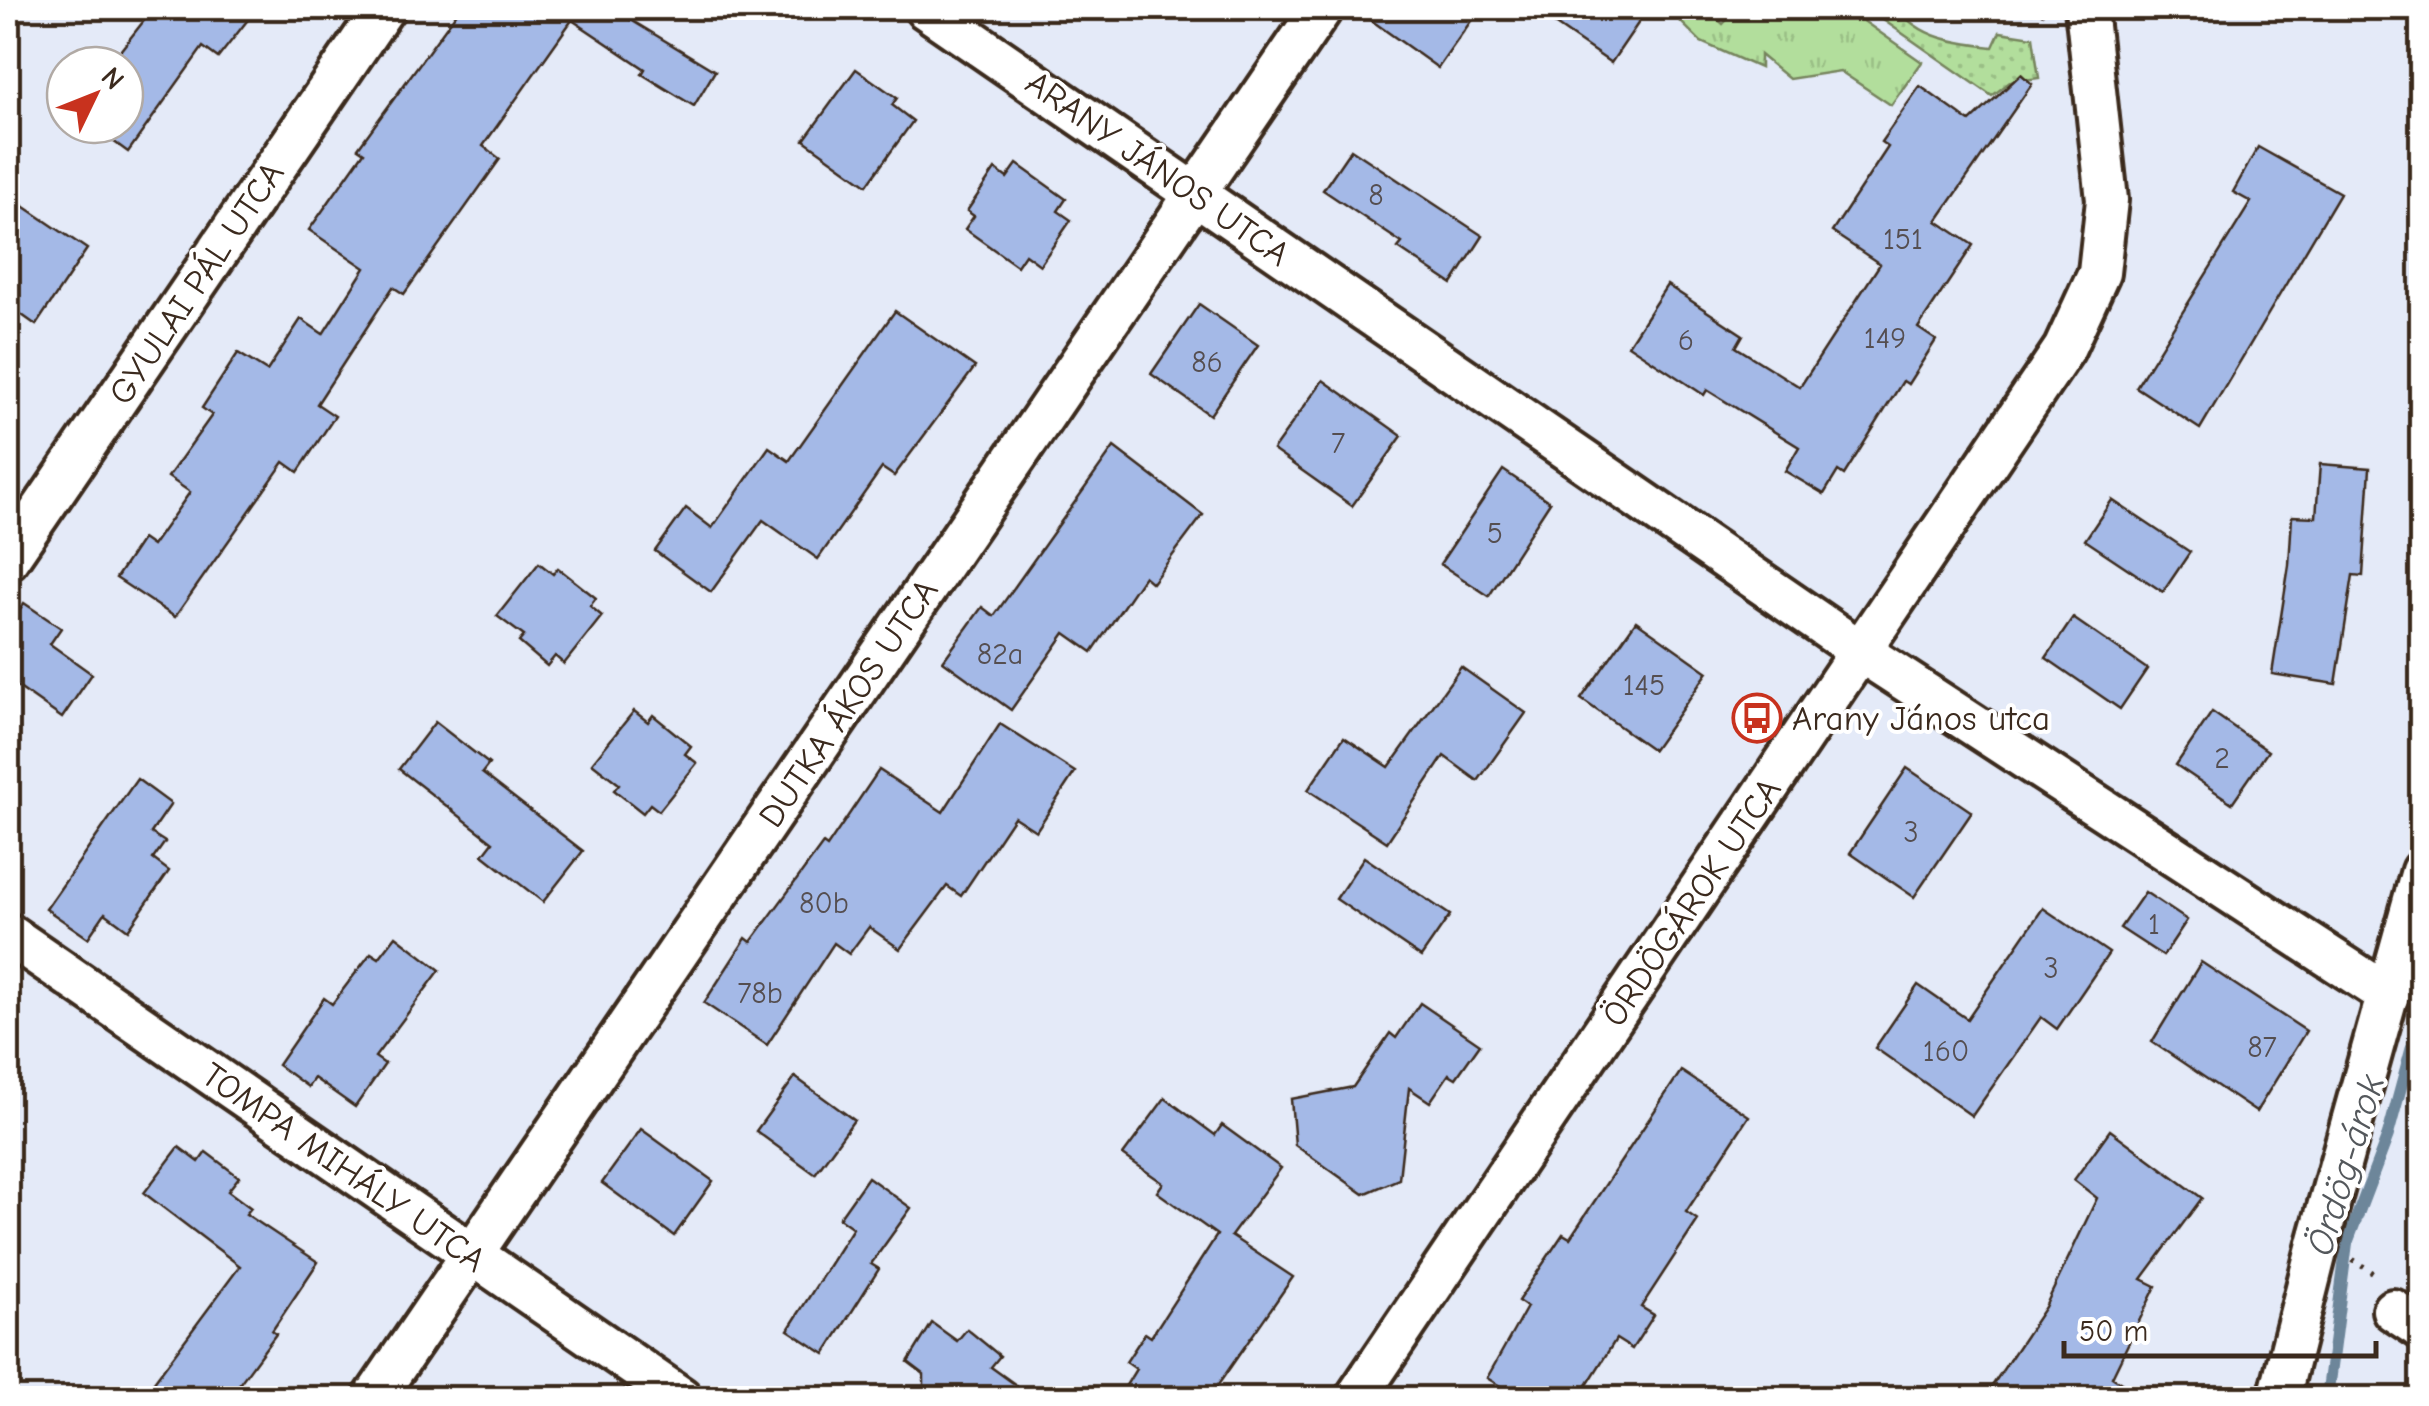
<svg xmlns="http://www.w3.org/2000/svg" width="2429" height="1406" font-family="'Comic Neue',sans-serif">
  <defs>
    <pattern id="grass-tufts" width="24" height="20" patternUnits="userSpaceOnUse" patternTransform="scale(2.5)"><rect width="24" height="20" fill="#b2de9c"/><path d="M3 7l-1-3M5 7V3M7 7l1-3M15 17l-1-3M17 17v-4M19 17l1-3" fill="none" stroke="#9abf86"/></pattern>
    <pattern id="garden-dots" width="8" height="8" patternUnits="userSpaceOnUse" patternTransform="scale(2.5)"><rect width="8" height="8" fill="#b2de9c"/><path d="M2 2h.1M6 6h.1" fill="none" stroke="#9abf86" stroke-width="1.8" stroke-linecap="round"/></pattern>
  </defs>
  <rect width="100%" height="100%" fill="#e4eaf8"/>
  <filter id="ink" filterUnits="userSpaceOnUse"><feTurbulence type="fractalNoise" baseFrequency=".01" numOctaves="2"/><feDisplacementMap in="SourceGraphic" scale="20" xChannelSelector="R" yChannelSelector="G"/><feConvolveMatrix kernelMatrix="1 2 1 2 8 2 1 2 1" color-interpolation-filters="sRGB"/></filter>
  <g filter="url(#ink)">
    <polygon fill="url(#grass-tufts)" stroke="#76845d" stroke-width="2.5" points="1682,8 1705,8 1723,24 1738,8 1845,8 1922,62 1891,105 1840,71 1789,79 1760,55 1760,68 1701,42 1675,16"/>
    <path fill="url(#garden-dots)" stroke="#76845d" stroke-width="2.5" d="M1866 8H1898C1919 39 1959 43 1993 47L2000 32 2033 37 2039 78 2010 82 1992 96Z"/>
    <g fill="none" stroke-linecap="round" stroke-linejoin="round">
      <polyline stroke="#6d869a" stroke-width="12" points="2327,1398 2347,1243 2388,1135 2422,1010"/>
    </g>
    <g fill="#a4b9e7" stroke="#3b2a1e" stroke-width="2.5">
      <polygon points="154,8 257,8 218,58 203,47 128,152 91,125 125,125 125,65 109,65"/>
      <polygon points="460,8 611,8 715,71 694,106 642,74 645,69 572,20 483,146 500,159 404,294 393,287 317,404 335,416 298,472 284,462 175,617 116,578 142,539 152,546 190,492 168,477 212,415 202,408 238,353 267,371 301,319 323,334 365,268 309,230 364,152 358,148"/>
      <polygon points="1354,8 1480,8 1438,68"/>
      <polygon points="1531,8 1618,8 1639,22 1611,63"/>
      <polygon points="856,69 897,98 892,105 913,121 867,185 804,140"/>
      <polygon points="2021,74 2032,84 1937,221 1973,245 1918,328 1936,340 1908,384 1903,381 1844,475 1838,471 1824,494 1785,471 1799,447 1707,390 1704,395 1628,345 1667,285 1743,335 1736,347 1800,387 1880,264 1832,232 1888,147 1881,142 1920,86 1970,122"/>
      <polygon points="2258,147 2340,193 2200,429 2136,387 2251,202 2233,192"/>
      <polygon points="1351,149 1483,236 1452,284 1398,248 1402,243 1323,190"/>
      <polygon points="1017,164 1066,199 1058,211 1071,220 1040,265 1025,254 1017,266 965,229 974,216 967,211 995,169 1007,178"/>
      <polygon points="22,205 87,249 36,325 8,305 8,227"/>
      <polygon points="1199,304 1258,345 1210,415 1151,374"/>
      <polygon points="895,311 975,367 894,476 882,468 818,559 763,520 711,592 655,551 686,508 712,528 769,447 789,461"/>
      <polygon points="1323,380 1402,436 1352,506 1273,450"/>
      <polygon points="1114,447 1203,515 1152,583 1144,576 1092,652 1065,633 1011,710 943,661 982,607 994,616"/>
      <polygon points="2320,464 2370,468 2363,576 2353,575 2336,684 2272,674 2289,565 2292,516 2316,517"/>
      <polygon points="1503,470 1550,502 1489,596 1440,564"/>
      <polygon points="2112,500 2190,552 2163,592 2085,540"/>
      <polygon points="539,563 553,574 558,568 596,598 590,606 602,616 564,664 555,656 547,666 519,642 524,636 497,616"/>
      <polygon points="24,603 61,628 50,644 92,674 62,718 8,680 8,627"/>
      <polygon points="2073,618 2147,669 2120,709 2046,658"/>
      <polygon points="1636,621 1708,672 1653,750 1581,699"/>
      <polygon points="1461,667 1526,713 1478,781 1444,756 1387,842 1308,790 1344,737 1389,767"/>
      <polygon points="634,711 648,722 653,715 691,746 685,754 697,763 659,811 650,804 643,813 614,790 619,784 592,763"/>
      <polygon points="2212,712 2268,751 2232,803 2176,765"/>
      <polygon points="435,722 489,764 482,773 583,851 543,902 483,855 493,842 399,769"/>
      <polygon points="1000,724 1075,772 1036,831 1014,817 961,896 947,886 900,949 869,927 849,954 834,943 767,1045 704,1003 746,938 751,942 823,844 827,847 879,770 943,812"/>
      <polygon points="1907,768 1972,812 1914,897 1850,853"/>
      <polygon points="137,779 171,804 151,833 165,842 153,859 169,871 128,930 105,913 88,938 46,909"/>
      <polygon points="1364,857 1450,915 1421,957 1336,899"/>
      <polygon points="2145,892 2187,920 2163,956 2120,928"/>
      <polygon points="2043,908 2109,953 2057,1029 2041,1017 1972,1116 1875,1048 1918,985 1967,1019"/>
      <polygon points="396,936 440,970 375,1057 385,1064 355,1107 314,1078 308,1087 278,1065 324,998 332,1004 371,953 379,958"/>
      <polygon points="2201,962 2306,1031 2256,1112 2152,1042"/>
      <polygon points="1420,1003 1480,1044 1456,1078 1449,1074 1430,1102 1409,1088 1399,1179 1364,1194 1295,1145 1291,1099 1353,1087 1390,1033 1396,1038"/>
      <polygon points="1681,1071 1749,1116 1686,1212 1698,1220 1641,1307 1654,1315 1632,1349 1616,1339 1579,1398 1520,1398 1487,1378 1527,1307 1518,1301 1563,1234 1570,1238"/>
      <polygon points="795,1077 854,1120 815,1174 756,1131"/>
      <polygon points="1165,1098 1215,1135 1222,1125 1281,1168 1231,1236 1293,1277 1209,1398 1142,1398 1125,1387 1136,1369 1126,1362 1145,1333 1151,1337 1217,1235 1157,1192 1163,1183 1123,1155"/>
      <polygon points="641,1129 713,1181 674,1236 602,1183"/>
      <polygon points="2110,1130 2202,1198 2142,1279 2156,1286 2112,1377 2144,1398 1984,1398 2045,1307 2097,1198 2074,1180"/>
      <polygon points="179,1147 199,1162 206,1152 239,1177 228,1191 251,1208 246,1214 318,1262 272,1331 276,1334 229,1398 142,1398 240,1266 144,1193"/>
      <polygon points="868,1177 911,1208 871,1264 879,1269 825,1354 788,1330 853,1228 839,1218"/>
      <polygon points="932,1323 957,1341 967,1329 1000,1356 991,1367 1034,1398 924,1398 924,1374 908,1362"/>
    </g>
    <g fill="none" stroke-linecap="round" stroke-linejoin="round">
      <g stroke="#3b2a1e" stroke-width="48">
        <g id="minor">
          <polyline points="925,8 1860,651 2388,995"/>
          <polyline points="8,559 384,8"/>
          <polyline points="8,934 681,1398"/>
          <polyline points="2393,1310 2422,1329"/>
          <polyline points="374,1398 1322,8"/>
          <polyline points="1356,1398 2064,349 2099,273 2107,200 2086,8"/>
          <polyline points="2279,1398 2319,1240 2422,871"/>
        </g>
      </g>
      <g stroke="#3b2a1e" stroke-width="6" stroke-dasharray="2.5 8" stroke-linecap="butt">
        <polyline points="2010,8 2046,13"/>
        <polyline points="2353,1260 2376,1275"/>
      </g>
      <use href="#minor" stroke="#fff" stroke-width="40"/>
    </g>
  </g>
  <defs>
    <g id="bus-ring" transform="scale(2.5)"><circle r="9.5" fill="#fff" stroke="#c8321e" stroke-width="1.5"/><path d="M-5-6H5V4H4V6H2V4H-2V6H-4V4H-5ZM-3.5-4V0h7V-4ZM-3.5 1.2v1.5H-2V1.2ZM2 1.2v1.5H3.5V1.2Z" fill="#c8321e"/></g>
  </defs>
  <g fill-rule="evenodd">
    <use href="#bus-ring" x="1757" y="718"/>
  </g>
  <g text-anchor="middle" stroke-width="8" stroke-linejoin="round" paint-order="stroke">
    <g font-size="30" fill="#554e50">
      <text x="1376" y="205">8</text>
      <text x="1903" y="249">151</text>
      <text x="1885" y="348">149</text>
      <text x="1686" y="350">6</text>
      <text x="1207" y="372">86</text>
      <text x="1338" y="453">7</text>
      <text x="1495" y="543">5</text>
      <text x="1000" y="664">82a</text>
      <text x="1644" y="695">145</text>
      <text x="2222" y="768">2</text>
      <text x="1911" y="842">3</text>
      <text x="824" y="913">80b</text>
      <text x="2154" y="934">1</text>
      <text x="2051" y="978">3</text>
      <text x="760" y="1003">78b</text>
      <text x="2262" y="1057">87</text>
      <text x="1946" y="1061">160</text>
    </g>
    <g font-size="35" fill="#3b2a1e" stroke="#fff">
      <text transform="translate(1158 168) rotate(35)" y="12">ARANY JÁNOS UTCA</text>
      <text transform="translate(196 283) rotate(-56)" y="12">GYULAI PÁL UTCA</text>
      <text transform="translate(848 703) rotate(-56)" y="12">DUTKA ÁKOS UTCA</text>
      <text transform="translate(1691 902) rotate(-56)" y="12">ÖRDÖGÁROK UTCA</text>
      <text transform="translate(344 1167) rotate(35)" y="12">TOMPA MIHÁLY UTCA</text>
    </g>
    <g font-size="35" fill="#3b2a1e" stroke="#fff" text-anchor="start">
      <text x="1792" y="730">Arany János utca</text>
    </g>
    <g font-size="38" font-style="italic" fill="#54585c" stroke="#fff">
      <text transform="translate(2345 1165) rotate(-73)" y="13">Ördög-árok</text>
    </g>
  </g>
  <rect width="2429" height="1406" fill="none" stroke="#fff" stroke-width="40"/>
  <rect x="20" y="20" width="2389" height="1366" fill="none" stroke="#3b2a1e" stroke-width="4" filter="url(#ink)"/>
  <g transform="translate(95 95) rotate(47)"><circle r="48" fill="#ffffff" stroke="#b1aaa5" stroke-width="2.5"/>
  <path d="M0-8L18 38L0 25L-18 38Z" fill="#c8321e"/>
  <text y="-15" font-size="28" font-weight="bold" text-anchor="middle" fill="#3b2a1e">N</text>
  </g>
  <path d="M2064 1341v15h312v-15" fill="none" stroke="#3b2a1e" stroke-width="5"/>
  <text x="2079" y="1341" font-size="30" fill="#3b2a1e" stroke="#ffffff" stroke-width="8" paint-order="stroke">50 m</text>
</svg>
